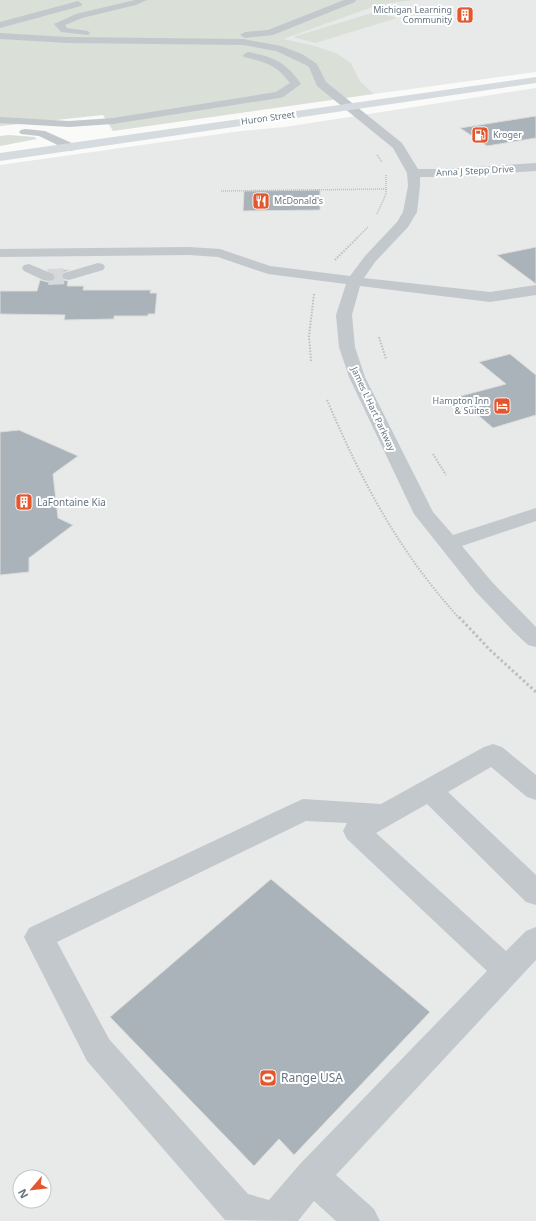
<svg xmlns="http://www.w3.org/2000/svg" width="536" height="1221" font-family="'Noto Sans',sans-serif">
  <rect width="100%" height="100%" fill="#fafaf8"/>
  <g fill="#e8e9e9" fill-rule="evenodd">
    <polygon points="414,0 536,0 536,72 374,94 360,81 351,63 282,39 379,5"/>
    <path d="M536 88V1221H0V165L241 131 285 127ZM20 1177H44V1201H20Z"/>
  </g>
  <g fill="#dadfd7">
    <polygon points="0,0 414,0 379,5 283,39 311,45 336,53 351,63 360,81 374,94 113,131 103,115 0,126"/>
    <polygon points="375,12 397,18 315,43 293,37"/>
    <polygon points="9,135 34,137 37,139 0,146 0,136"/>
  </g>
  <g fill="#aab3b9" stroke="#dcdcda">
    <polygon points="536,116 536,138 487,146 460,128"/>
    <polygon points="320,190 320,210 243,211 244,191"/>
    <polygon points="536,247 536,284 497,255"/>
    <polygon points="47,270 70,270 64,272 61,275 63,280 68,281 67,286 84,286 83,290 151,290 150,293 157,293 155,314 148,314 148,316 114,316 114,319 64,320 65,315 0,314 0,291 37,291 40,280 48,282 53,281 56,278 54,273"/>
    <polygon points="510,354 536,375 536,415 493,428 457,397 506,384 479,362"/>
    <polygon points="19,430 78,456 53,474 58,518 73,525 29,558 29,572 0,575 0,432"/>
    <polygon points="271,879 430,1012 294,1155 279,1139 254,1166 110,1017"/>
  </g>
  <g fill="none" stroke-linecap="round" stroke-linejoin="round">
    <polyline stroke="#d5d9db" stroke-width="16" stroke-dasharray="16 8" stroke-linecap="butt" points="48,277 69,276"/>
    <g stroke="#bbbfc2" stroke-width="1.5" stroke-dasharray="1 1" stroke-linecap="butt">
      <polyline points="377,155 382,162"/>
      <polyline points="221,191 386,189"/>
      <polyline points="377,214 386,194 386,175"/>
      <polyline points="356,239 368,227"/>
    </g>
    <g stroke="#bbbfc2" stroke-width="2" stroke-dasharray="1.5 1.5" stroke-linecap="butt">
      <polyline points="335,260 357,238"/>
      <polyline points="379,337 386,359"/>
      <polyline points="311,361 309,336 314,294"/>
      <path d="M327 400C363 484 398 550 459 618"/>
      <polyline points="433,454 446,475"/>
    </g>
    <polyline stroke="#bbbfc2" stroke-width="3" stroke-dasharray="2.5 2.5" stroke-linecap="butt" points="459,617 490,650 536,692"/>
    <g fill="#c3c8cc" fill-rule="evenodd">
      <polygon points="135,0 147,0 136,5 82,18 65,25 67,28 88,31 90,33 88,35 61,32 54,24 76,14"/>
      <polygon points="344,0 356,0 355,2 273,35 245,38 240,35 245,32 268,30"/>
      <polygon points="78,1 82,4 81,6 0,28 0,22"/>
      <polygon points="0,33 67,37 243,39 281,46 302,54 317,64 326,82 402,143 418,169 443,169 536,163 536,171 443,177 420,177 420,186 417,212 408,227 375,262 364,278 490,292 536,285 536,295 490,302 360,286 352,315 355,347 365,377 433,512 453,535 536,508 536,521 462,546 492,582 536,627 536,647 528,645 513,631 476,592 414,514 349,377 339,347 336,315 346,284 268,274 218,257 189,255 0,257 0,249 189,247 220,249 270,266 350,276 365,256 397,222 403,212 408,186 407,173 393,148 317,86 309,67 304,64 276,51 243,45 67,43 0,39"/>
      <path d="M248 52C274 57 286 62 301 84L283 97 279 98 113 124 69 127 0 123V117L69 121 113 118 276 92 290 83C277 65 266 62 244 57L243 55Z"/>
      <polygon points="25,129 45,131 74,144 76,147 74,150 70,151 39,136 21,134 19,132 21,130"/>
      <polygon points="98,263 103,264 105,267 103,270 69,280 64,279 62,276 64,273"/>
      <polygon points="29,264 53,274 55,277 53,280 48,281 43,280 24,271 22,268 24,265"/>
      <path d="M493 744 502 747 536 775V800L527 797 491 767 448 792 536 875V905L526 902 427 804 376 833 506 951 526 931 536 927V960L336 1175 374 1209 380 1221H336L314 1201 298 1221 225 1220 87 1061 24 937 29 928 294 803 303 799 381 804 484 747ZM306 821 347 823 343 831 347 839 487 971 300 1164 269 1200 248 1194 109 1039 57 942Z"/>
    </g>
    <polygon fill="#d6dbdf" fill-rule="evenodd" points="536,77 536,83 0,161 0,153"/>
  </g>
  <defs>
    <g id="building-square" transform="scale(0.9)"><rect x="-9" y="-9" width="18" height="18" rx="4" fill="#e4572e" stroke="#fff"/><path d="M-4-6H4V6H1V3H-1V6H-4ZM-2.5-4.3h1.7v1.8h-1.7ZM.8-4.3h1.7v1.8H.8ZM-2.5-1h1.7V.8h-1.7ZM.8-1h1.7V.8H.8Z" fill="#fff"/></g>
    <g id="fuel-square" transform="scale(0.9)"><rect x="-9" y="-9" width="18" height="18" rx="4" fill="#e4572e" stroke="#fff"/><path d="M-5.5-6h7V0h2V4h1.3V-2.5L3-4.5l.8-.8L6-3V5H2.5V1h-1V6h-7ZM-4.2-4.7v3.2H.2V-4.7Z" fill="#fff"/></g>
    <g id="restaurant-square" transform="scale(0.9)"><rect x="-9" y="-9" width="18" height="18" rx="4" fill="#e4572e" stroke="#fff"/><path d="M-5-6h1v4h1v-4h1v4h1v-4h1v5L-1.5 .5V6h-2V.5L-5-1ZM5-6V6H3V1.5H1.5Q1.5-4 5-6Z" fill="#fff"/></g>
    <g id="hotel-square" transform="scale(0.9)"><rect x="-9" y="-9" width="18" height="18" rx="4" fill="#e4572e" stroke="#fff"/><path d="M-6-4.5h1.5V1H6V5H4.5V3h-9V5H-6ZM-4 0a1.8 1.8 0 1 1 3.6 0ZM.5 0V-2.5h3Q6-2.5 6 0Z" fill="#fff"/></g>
    <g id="stadium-square" transform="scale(0.9)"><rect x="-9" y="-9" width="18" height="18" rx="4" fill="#e4572e" stroke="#fff"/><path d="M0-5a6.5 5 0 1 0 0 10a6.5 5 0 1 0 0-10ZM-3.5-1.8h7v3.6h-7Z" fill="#fff"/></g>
  </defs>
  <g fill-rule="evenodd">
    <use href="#building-square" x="465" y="15"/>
    <use href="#fuel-square" x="480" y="135"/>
    <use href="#restaurant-square" x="261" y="201"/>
    <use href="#hotel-square" x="502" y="406"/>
    <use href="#building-square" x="24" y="502"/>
    <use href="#stadium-square" x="268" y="1078"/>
  </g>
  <g text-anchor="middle" stroke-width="4" stroke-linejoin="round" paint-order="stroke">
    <g font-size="9" fill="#657683" stroke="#fff" text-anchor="end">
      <text x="452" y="13">Michigan Learning<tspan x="452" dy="10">Community</tspan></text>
      <text x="493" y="138" text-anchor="start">Kroger</text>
      <text x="274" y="204" text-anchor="start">McDonald's</text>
      <text x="489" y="404">Hampton Inn<tspan x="489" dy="10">&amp; Suites</tspan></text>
    </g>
    <g font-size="9" fill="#657683" stroke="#fff">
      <text transform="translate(268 118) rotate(-8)" y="3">Huron Street</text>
      <text transform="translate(475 171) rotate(-3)" y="3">Anna J Stepp Drive</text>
      <text transform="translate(373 409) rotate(65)" y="3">James L Hart Parkway</text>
    </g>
    <g font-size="10" fill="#657683" stroke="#fff" text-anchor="start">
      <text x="37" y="506">LaFontaine Kia</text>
    </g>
    <g font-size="12" fill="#657683" stroke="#fff" text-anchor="start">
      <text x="281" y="1082">Range USA</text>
    </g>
  </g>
  <g transform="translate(32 1189) rotate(242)"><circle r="19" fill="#ffffff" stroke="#c1c8cd"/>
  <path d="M0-3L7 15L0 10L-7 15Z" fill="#e4572e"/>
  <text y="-6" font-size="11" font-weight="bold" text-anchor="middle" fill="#657683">N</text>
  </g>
</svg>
